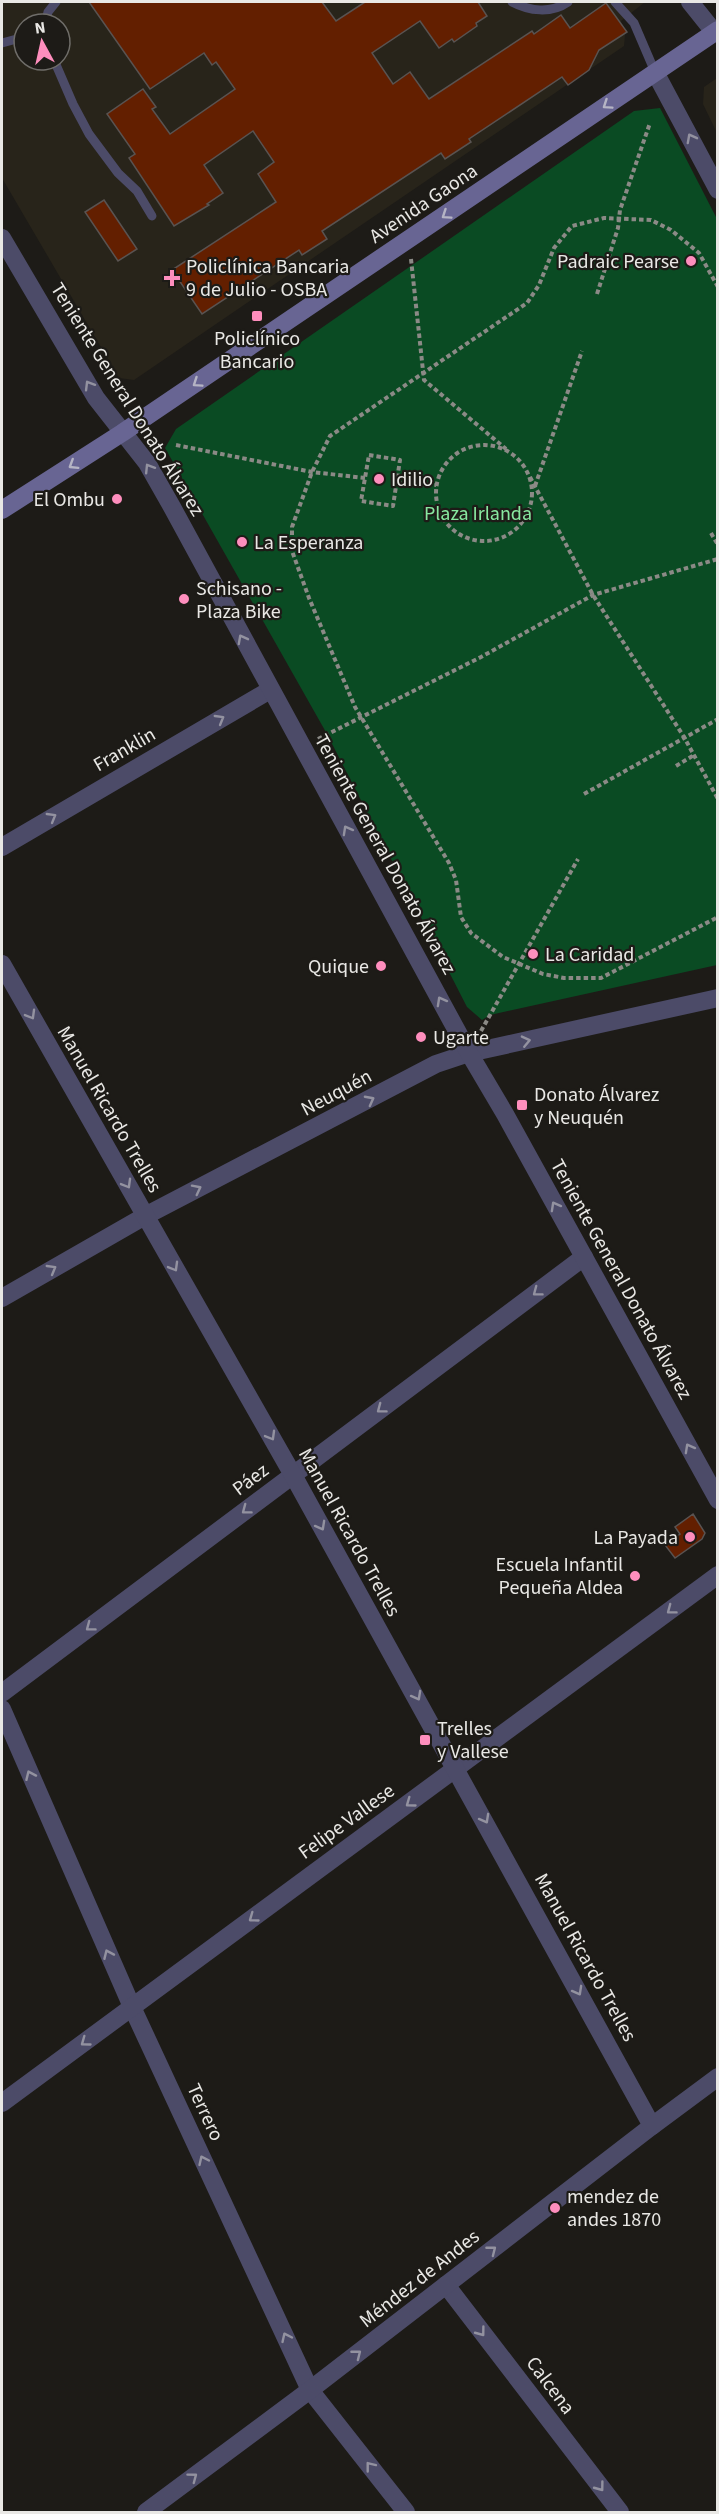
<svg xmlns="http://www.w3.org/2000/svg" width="719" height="2514" font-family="'Source Sans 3',sans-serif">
  <rect width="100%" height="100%" fill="#1d1b17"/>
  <g fill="#28241a" fill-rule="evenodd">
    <path d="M2 2H645L621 21 625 35 624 46 134 380 119 378 2 178ZM24 24H60V60H24Z"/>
    <polygon points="717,78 717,133 703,104 704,87"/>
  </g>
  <polygon fill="#0a4b23" points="660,108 717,219 717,965 490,1015 482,1020 467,1007 327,734 165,448 176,429 634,111"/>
  <g fill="#631f00" stroke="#595351" stroke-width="1.5">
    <polygon points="89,2 322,2 336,21 365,2 478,2 487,16 476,23 477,26 454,42 452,39 439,48 420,21 372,53 393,84 410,72 429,99 532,31 534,34 561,15 570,28 606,3 627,32 599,50 589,70 568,85 562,77 469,139 471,142 445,159 441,153 322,231 327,239 302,255 299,250 202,314 172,270 276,202 258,174 274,162 253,131 204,165 223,193 207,204 209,205 174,226 129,158 135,154 107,114 143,89 156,107 152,109 170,134 235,89 216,62 212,65 204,53 150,89"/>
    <polygon points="104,200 137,249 118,261 85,212"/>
    <polygon points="693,1514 705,1533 702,1539 675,1558 665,1545 680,1534 675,1527"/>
  </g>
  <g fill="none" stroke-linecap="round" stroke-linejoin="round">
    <g stroke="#8b8a86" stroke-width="4" stroke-dasharray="4.5 3" stroke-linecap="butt">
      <polyline points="411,259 424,380 506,449"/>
      <polyline points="718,287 699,253 671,230 651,220 604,218 572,226 554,248 539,285 527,303 330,436 312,472 292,527 292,551 309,598 355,707 449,863 456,880 461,917 471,933 503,957 543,974 564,978 601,978 718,917"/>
      <polyline points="597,294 618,228 620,210 650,123"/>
      <polyline points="176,445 312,472 365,478"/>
      <circle cx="484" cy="493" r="48"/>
      <polygon points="369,455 400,460 393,506 361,501"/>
      <polyline points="530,477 593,595 684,737 718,799"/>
      <polyline points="397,483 436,485"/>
      <polyline points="535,486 582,351"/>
      <polyline points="711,533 718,545"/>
      <polyline points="318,739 481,657 593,595 718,559"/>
      <polyline points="676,766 694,755"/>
      <polyline points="584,794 718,719"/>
      <polyline points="481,1031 578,859"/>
    </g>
    <g stroke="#4c4b68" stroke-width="9">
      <path d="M512 2C529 11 551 14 568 2"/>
      <polyline points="615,2 634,23 655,72"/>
      <polyline points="45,24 48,12 56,2"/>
      <polyline points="2,43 24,37"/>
      <polyline points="54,60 73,104 89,134 118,173 137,191 152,216"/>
    </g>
    <g stroke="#4c4b68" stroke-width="18">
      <polyline points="690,2 714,32"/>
      <polyline points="655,72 718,190"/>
      <polyline points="2,847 270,690"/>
      <polyline points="2,1298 145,1216 436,1064 469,1053 718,998"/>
      <polyline points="2,1693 584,1257"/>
      <polyline points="2,1709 132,2007 310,2390 406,2512"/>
      <polyline points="2,2103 718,1575"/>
      <polyline points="446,2285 620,2512"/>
      <polyline points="146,2512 310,2390 652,2126"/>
    </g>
    <g stroke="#4c4b68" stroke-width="18">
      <polyline points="2,238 96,398 147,463 172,507 469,1053 505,1114 718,1500"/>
      <polyline points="2,964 293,1475 652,2126 718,2077"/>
    </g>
    <polyline stroke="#686593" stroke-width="18" points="2,510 122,433 718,30"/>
  </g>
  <defs><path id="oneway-chevron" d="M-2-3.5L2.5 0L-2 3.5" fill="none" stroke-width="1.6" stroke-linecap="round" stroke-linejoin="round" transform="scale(1.5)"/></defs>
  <g stroke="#b5b4c4">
    <use href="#oneway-chevron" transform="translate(607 105) rotate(146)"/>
    <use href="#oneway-chevron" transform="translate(446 215) rotate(146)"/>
    <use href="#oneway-chevron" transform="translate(197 383) rotate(146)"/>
    <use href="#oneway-chevron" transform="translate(73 465) rotate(148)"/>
  </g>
  <g stroke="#9392a0">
    <use href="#oneway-chevron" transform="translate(691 138) rotate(-118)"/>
    <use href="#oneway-chevron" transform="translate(89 385) rotate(-121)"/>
    <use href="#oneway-chevron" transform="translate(149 468) rotate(-122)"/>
    <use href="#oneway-chevron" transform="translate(242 639) rotate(-118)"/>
    <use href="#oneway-chevron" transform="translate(220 719) rotate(-30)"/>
    <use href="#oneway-chevron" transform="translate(52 817) rotate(-30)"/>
    <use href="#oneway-chevron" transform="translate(347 830) rotate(-119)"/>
    <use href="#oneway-chevron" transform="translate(441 1001) rotate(-119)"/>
    <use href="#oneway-chevron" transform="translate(31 1015) rotate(60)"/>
    <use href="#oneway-chevron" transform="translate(526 1041) rotate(-13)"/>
    <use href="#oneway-chevron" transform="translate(370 1100) rotate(-28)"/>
    <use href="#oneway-chevron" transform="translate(127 1184) rotate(60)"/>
    <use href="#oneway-chevron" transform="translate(197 1189) rotate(-27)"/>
    <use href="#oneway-chevron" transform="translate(555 1206) rotate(-119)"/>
    <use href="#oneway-chevron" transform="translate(174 1267) rotate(60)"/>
    <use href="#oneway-chevron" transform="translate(52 1269) rotate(-30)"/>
    <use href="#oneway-chevron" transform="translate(537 1292) rotate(143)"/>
    <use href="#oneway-chevron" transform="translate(381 1409) rotate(143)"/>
    <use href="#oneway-chevron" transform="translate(271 1436) rotate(60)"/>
    <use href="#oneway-chevron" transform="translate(689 1448) rotate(-119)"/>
    <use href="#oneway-chevron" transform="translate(246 1510) rotate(143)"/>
    <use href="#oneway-chevron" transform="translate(321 1526) rotate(61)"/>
    <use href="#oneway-chevron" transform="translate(671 1610) rotate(143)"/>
    <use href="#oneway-chevron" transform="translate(90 1627) rotate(143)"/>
    <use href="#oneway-chevron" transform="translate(417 1696) rotate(61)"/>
    <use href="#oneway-chevron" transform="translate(30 1775) rotate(-114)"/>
    <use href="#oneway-chevron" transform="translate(410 1803) rotate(144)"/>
    <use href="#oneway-chevron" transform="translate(485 1819) rotate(61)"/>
    <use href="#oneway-chevron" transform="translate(253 1918) rotate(144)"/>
    <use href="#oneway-chevron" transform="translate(108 1954) rotate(-114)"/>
    <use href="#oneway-chevron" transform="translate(578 1991) rotate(61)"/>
    <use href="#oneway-chevron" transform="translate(85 2042) rotate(144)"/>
    <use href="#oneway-chevron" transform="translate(203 2160) rotate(-115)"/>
    <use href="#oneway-chevron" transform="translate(492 2250) rotate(-38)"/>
    <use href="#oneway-chevron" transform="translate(481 2332) rotate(53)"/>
    <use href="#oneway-chevron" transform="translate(286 2337) rotate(-115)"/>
    <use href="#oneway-chevron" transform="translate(357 2354) rotate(-38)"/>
    <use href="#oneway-chevron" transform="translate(370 2466) rotate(-128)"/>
    <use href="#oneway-chevron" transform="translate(193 2477) rotate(-37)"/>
    <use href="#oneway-chevron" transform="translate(600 2487) rotate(53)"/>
  </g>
  <g fill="#fe8ebd" stroke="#1d1b17" stroke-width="2">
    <circle cx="691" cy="261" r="6"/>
    <path d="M169 269h6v6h6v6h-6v6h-6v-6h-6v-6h6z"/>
    <rect x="251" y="310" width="12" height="12" rx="3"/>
    <circle cx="379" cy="479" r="6"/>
    <circle cx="117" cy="499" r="6"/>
    <circle cx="242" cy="542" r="6"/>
    <circle cx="184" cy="599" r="6"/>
    <circle cx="533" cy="954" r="6"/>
    <circle cx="381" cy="966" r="6"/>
    <circle cx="421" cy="1037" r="6"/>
    <rect x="516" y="1099" width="12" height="12" rx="3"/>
    <circle cx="690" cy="1537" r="6"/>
    <circle cx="635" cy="1576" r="6"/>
    <rect x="419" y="1734" width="12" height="12" rx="3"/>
    <circle cx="555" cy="2208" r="6"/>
  </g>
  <g text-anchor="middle" stroke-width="4.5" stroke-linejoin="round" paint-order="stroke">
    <g font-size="20" fill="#e9e8e5" stroke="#1d1b17">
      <text transform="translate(423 203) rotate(-34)" y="7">Avenida Gaona</text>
      <text transform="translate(128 399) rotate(58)" y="7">Teniente General Donato Álvarez</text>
      <text transform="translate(124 749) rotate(-30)" y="7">Franklin</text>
      <text transform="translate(386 854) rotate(61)" y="7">Teniente General Donato Álvarez</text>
      <text transform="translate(336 1092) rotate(-28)" y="7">Neuquén</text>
      <text transform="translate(110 1109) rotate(60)" y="7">Manuel Ricardo Trelles</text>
      <text transform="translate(622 1279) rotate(61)" y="7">Teniente General Donato Álvarez</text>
      <text transform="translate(250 1479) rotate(-37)" y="7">Páez</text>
      <text transform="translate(350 1532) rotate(61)" y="7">Manuel Ricardo Trelles</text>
      <text transform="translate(346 1821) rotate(-36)" y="7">Felipe Vallese</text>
      <text transform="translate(586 1957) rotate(61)" y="7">Manuel Ricardo Trelles</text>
      <text transform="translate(206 2112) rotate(65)" y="7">Terrero</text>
      <text transform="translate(419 2278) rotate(-38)" y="7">Méndez de Andes</text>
      <text transform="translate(551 2385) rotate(53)" y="7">Calcena</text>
    </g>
    <g font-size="20" fill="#e9e8e5" stroke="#1d1b17" text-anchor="start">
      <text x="679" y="268" text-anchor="end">Padraic Pearse</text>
      <text x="186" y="273">Policlínica Bancaria<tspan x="186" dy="23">9 de Julio - OSBA</tspan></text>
      <text x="257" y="345" text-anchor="middle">Policlínico<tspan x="257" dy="23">Bancario</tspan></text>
      <text x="391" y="486">Idilio</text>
      <text x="105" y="506" text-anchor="end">El Ombu</text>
      <text x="254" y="549">La Esperanza</text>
      <text x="196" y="595">Schisano -<tspan x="196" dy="23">Plaza Bike</tspan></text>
      <text x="545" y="961">La Caridad</text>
      <text x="369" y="973" text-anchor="end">Quique</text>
      <text x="433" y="1044">Ugarte</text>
      <text x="534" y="1101">Donato Álvarez<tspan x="534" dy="23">y Neuquén</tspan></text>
      <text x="678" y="1544" text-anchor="end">La Payada</text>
      <text x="623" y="1571" text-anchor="end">Escuela Infantil<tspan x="623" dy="23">Pequeña Aldea</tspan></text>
      <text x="437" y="1735">Trelles<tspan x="437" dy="23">y Vallese</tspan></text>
      <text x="567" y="2203">mendez de<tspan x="567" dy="23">andes 1870</tspan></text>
    </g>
    <g font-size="20" fill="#88e8a0" stroke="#1d1b17">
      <text x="478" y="520">Plaza Irlanda</text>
    </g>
  </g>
  <rect width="719" height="2514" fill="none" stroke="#e9e8e5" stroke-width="6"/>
  <g transform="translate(42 42) rotate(352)"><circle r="28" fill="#1d1b17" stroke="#6f6d69" stroke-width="1.5"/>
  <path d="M0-4.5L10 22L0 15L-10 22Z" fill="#fe8ebd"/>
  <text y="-9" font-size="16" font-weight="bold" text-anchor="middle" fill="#e9e8e5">N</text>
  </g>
</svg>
